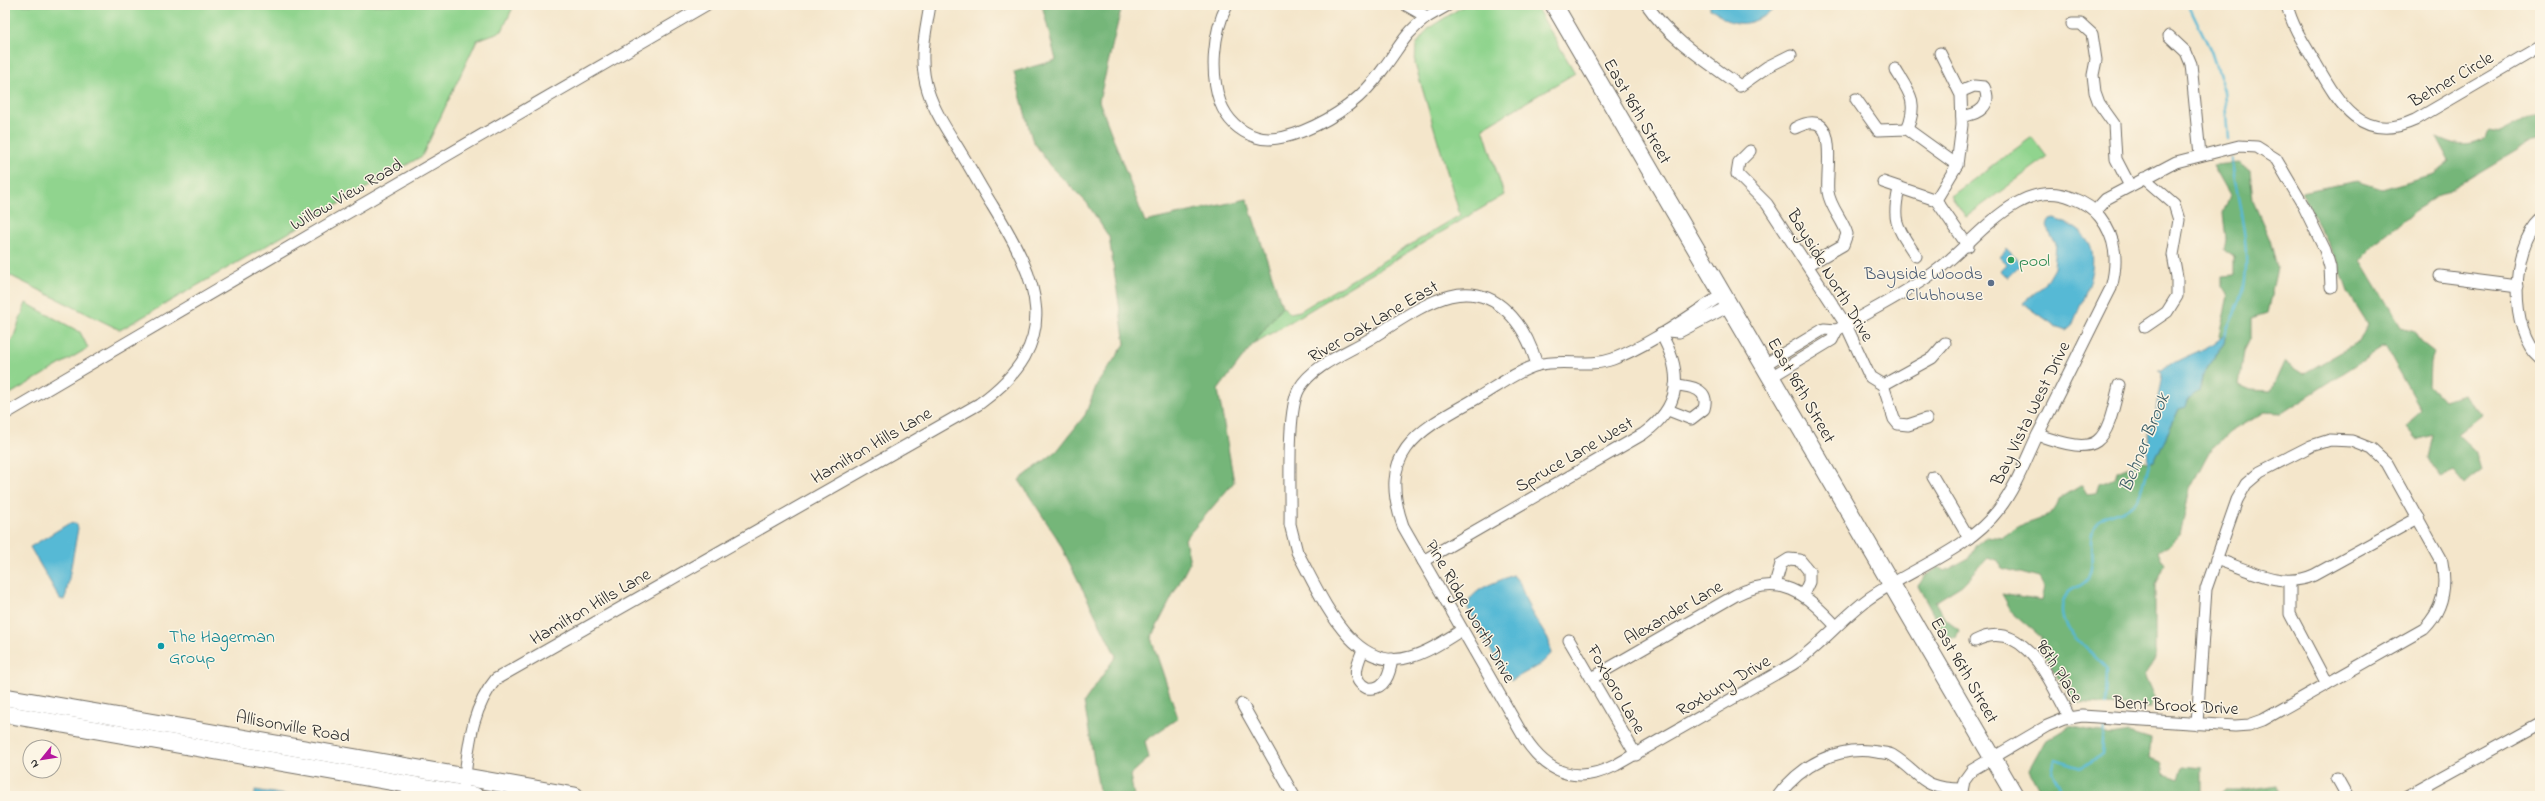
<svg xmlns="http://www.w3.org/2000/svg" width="2545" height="801" font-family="'Indie Flower',sans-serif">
  <rect width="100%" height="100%" fill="#fcf5e5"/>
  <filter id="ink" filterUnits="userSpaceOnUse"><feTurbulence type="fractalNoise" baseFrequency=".025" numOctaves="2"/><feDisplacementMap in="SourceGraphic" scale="8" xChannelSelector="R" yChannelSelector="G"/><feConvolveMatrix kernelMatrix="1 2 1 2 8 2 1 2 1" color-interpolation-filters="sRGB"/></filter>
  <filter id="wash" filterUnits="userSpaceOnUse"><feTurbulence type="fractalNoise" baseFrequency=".012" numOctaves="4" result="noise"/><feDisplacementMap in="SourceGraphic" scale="16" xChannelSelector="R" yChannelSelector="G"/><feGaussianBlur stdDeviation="0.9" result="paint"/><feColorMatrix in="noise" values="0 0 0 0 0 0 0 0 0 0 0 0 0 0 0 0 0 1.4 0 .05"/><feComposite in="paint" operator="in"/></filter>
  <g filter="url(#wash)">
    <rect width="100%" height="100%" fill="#f4e6cb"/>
    <g fill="#90d48e" stroke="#5e805c">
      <polygon points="5,5 483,5 490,8 493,5 514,5 502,31 477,40 422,156 120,330 5,273"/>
      <polygon points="1465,5 1535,5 1575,73 1483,128 1504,195 1253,344 1282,306 1290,313 1300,311 1460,215 1415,64 1416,45 1429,28"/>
      <polygon points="2032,137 2047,157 1966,217 1951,196"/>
      <polygon points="26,303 80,332 88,348 5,397 5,345 13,339"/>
    </g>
    <g fill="#74b679" stroke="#507052">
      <polygon points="1042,5 1122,5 1099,101 1145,222 1247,199 1282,306 1218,390 1234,482 1185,539 1190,562 1151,638 1178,718 1145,741 1149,758 1130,775 1134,796 1100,796 1084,702 1116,656 1057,538 1019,480 1057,451 1085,415 1097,384 1125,344 1109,237 1087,203 1050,166 1032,139 1014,72 1056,60"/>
      <path d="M2540 112V136L2414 211C2397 228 2374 239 2361 260L2401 327 2415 331 2421 342 2434 352 2430 363 2429 385 2443 400 2463 394 2482 415 2458 434 2475 450 2481 470 2465 485 2453 471 2440 477 2428 458 2433 435 2417 440 2407 428 2421 409 2385 346 2282 413 2264 412 2230 432 2209 452 2190 488 2180 535 2170 545 2158 551 2164 565 2155 584V659L2145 674 2155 697 2151 707 2074 702 2042 653 2041 637 2012 612 2002 594 2041 601 2044 587 2039 578 2002 568 1998 562 1988 558 1962 585 1935 602 1945 619 1959 630 1956 639 1945 636 1918 586 1926 575 1939 567 1944 571 1969 558 1976 545 1987 536 2002 538C2008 534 2014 529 2020 526 2036 520 2054 518 2059 499L2082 485 2087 494 2096 493 2099 484 2115 478 2117 471 2141 461 2150 464 2154 462 2179 409 2193 396 2201 385 2202 376 2224 343 2219 336 2228 296 2222 287V276L2234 275V257L2224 250 2226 240 2223 213 2230 195 2213 165 2239 163 2250 170 2253 201 2270 240 2277 268 2267 313 2251 318V337L2244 351 2239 385 2251 390 2271 391 2284 362 2303 374 2359 342 2368 324 2348 292 2337 260 2301 192 2357 181 2382 189 2434 174 2450 161 2437 137C2457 146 2465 148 2485 139L2488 131 2500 133Z"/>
      <polygon points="2070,726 2111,735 2129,732 2151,739 2149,758 2161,762 2164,774 2178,779 2182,766 2202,768 2202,796 2043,796 2029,770 2045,741"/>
      <polygon points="2278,785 2280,796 2220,796 2226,790 2246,790"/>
    </g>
    <g fill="#57b9d5" stroke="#417280">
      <path d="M1710 5H1779C1764 18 1745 30 1725 19 1719 16 1716 10 1710 9Z"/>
      <path d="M2054 219C2116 237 2089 283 2072 326L2066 331 2058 328 2023 303 2043 286 2054 267 2056 245 2046 226 2050 220Z"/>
      <polygon points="2007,249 2021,264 2007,278 2000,271 2007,264 2000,257"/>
      <path d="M2226 332 2224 343 2202 376 2199 392 2188 400 2186 407 2179 409 2154 462 2148 463 2147 448 2150 440 2148 432 2155 416 2162 374 2159 371H2162C2180 355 2214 350 2226 332Z"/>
      <polygon points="76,523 78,528 66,595 64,600 60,599 30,547 68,524"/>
      <path d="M1513 575 1519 582 1530 610 1549 641 1551 654 1541 664 1512 680 1505 676 1468 609C1467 589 1498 582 1513 575Z"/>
      <polygon points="255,790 292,796 255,796"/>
    </g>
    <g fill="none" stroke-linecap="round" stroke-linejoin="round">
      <g stroke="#57b9d5" stroke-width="2.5">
        <polyline points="2189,5 2211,51 2224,91 2228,139"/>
        <path d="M2225 335C2232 316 2243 300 2245 280 2250 240 2237 198 2231 158"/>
        <path d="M2106 704 2107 669 2067 628C2061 618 2059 601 2069 592 2076 586 2083 587 2088 578 2097 561 2085 539 2096 524 2106 510 2125 514 2135 502 2143 494 2146 473 2150 462"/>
        <polyline points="2065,796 2052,772 2055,759 2082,767 2102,755 2104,728"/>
      </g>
    </g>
  </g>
  <g filter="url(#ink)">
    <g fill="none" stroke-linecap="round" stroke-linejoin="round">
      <g stroke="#716c63" stroke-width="13">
        <g id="minor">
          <path d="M1227 5C1213 33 1210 73 1220 102 1227 120 1238 131 1256 137 1271 142 1288 137 1303 131 1335 118 1363 98 1383 69 1400 47 1404 34 1427 17L1406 5"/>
          <path d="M1647 5C1671 40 1706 61 1740 86L1767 67 1791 55"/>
          <path d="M2287 5C2292 26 2304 44 2315 62 2338 102 2361 145 2415 120L2540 47"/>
          <polyline points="1427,17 1448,5"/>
          <polyline points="2072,24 2081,24 2092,34 2096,60 2093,75 2095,92 2099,103 2114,124 2116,159 2130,186"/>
          <polyline points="2169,36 2186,52 2191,64 2200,155"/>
          <path d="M1895 69C1909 92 1919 102 1907 129"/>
          <path d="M1960 92 1974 86 1984 87C1993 105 1979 115 1962 116"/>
          <polyline points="1856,99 1878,130 1907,129 1957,165"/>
          <path d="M1795 128C1842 103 1825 173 1828 192 1830 207 1843 220 1847 234L1843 245 1808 265"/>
          <polyline points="1750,151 1739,162 1737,174 1767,204 1846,325 1870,377 1883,385 1894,419 1898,424 1908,425 1926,419"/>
          <polyline points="2144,178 2174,204 2179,220 2173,255 2177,277 2177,296 2167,312 2145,327"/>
          <polyline points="1883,182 1936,200"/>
          <path d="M1899 189C1891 223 1898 228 1916 256"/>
          <polyline points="1936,200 1957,165 1962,125 1961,95 1940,53"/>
          <polyline points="1936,200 1968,246"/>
          <polyline points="2095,211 2106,199 2176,162 2239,146 2257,147 2276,159 2303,205 2325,250 2330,267 2331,287"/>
          <path d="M2540 220C2511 247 2508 330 2540 357"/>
          <polyline points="2440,276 2518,286"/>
          <path d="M1722 295C1687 317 1652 344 1613 359 1589 368 1562 358 1538 365 1517 371 1496 387 1477 398 1420 430 1376 450 1403 526L1525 739C1548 774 1577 785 1616 765L1793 664C1820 646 1841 619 1868 599 1910 569 1967 551 1999 509 2016 487 2026 459 2038 434 2063 386 2086 337 2111 288 2118 262 2117 239 2100 217 2093 208 2083 202 2072 198 2019 175 1974 244 1936 271 1905 294 1869 311 1837 330L1832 340 1771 377"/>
          <polyline points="1667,331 1679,332 1729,306"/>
          <polyline points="1764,365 1824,329 1837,330"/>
          <polyline points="1883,385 1932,358 1945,343"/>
          <path d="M1668 410 1691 419 1704 409C1710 389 1691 386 1675 385"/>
          <polyline points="5,414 332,222 706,5"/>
          <path d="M2038 435C2101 457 2105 446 2119 385"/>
          <polyline points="1933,477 1969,538"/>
          <path d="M2216 559C2247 569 2282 590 2314 575L2418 518"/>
          <path d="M1423 561 1643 434C1681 407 1684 374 1661 334"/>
          <polyline points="2290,581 2290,614 2327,684"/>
          <polyline points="1775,585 1781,564 1789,559 1800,560 1809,571 1809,582 1803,595"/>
          <path d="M1462 630C1445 640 1429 652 1410 657 1351 675 1320 592 1297 552L1290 524C1291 493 1286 412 1299 389 1312 366 1346 353 1368 340 1393 325 1422 303 1450 296 1497 284 1526 326 1537 365"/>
          <polyline points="1569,640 1636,755"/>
          <path d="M1975 641C2025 615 2051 685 2070 718"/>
          <path d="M1363 650C1357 664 1350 680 1367 688 1385 691 1390 673 1392 659"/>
          <path d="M1592 678 1736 595C1781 572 1805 593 1836 626"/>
          <polyline points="1242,704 1294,796"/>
          <polyline points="2337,778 2347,796"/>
          <path d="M464 783C469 745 471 709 496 679L979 404C1066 341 1039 282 992 205 981 188 972 170 961 153 949 133 935 113 928 91 918 60 925 36 930 5"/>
          <path d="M1778 796C1801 765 1838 745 1877 752 1882 753 1888 753 1892 755 1923 774 1919 789 1962 789"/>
          <path d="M1961 796 1964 781 1972 770 2047 726 2064 719 2082 716 2235 726 2249 725 2263 720 2424 629C2443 610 2447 588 2442 562L2387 463 2372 449 2352 441 2330 440 2311 446 2260 472 2246 484 2237 500 2206 589 2197 724"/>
          <polyline points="2408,796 2540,723"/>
        </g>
      </g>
      <g stroke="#716c63" stroke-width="19">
        <g id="primary">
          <polyline points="1554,5 2015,796"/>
          <polyline points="5,697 575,796"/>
          <polyline points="5,714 475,796"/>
        </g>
      </g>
      <use href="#minor" stroke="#fff" stroke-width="11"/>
      <use href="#primary" stroke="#fff" stroke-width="17"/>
    </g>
  </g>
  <circle fill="#2e9e5b" stroke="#fcf5e5" stroke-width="1.5" cx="2011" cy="260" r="4"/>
  <circle fill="#5c6f8a" stroke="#fcf5e5" stroke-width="1.5" cx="1991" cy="283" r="4"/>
  <circle fill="#0f9aa8" stroke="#fcf5e5" stroke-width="1.5" cx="161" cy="646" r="4"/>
  <g text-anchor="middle" stroke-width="3" stroke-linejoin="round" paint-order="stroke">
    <g font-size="18" fill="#2b2b2b" stroke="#fcf5e5">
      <text transform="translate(2451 79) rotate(-30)" y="6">Behner Circle</text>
      <text transform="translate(1638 111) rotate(60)" y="6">East 96th Street</text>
      <text transform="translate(346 194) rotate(-30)" y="6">Willow View Road</text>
      <text transform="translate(1831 275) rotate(59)" y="6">Bayside North Drive</text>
      <text transform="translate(1373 321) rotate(-30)" y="6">River Oak Lane East</text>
      <text transform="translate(1802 390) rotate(60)" y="6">East 96th Street</text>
      <text transform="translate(2030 413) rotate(-64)" y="6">Bay Vista West Drive</text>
      <text transform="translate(871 445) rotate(-30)" y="6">Hamilton Hills Lane</text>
      <text transform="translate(1574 454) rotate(-30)" y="6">Spruce Lane West</text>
      <text transform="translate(590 606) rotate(-30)" y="6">Hamilton Hills Lane</text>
      <text transform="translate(1471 611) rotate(60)" y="6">Pine Ridge North Drive</text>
      <text transform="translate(1673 612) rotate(-30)" y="6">Alexander Lane</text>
      <text transform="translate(1965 670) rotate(60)" y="6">East 96th Street</text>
      <text transform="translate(2060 671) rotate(57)" y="6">96th Place</text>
      <text transform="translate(1723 685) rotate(-30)" y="6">Roxbury Drive</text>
      <text transform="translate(1617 689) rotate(60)" y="6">Foxboro Lane</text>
      <text transform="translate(2176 705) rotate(3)" y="6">Bent Brook Drive</text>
      <text transform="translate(293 726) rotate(10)" y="6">Allisonville Road</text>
    </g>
    <g font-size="18" fill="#27864d" stroke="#fcf5e5" text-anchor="start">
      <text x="2019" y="266">pool</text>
    </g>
    <g font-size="18" fill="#4e5e75" stroke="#fcf5e5" text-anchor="end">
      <text x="1983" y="279">Bayside Woods<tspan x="1983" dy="21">Clubhouse</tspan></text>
    </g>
    <g font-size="18" fill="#0d838f" stroke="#fcf5e5" text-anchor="start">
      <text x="169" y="642">The Hagerman<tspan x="169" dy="21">Group</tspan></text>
    </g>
    <g font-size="19" font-style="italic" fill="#3a5d66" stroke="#fcf5e5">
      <text transform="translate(2143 442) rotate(-68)" y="7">Behner Brook</text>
    </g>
  </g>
  <rect width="2545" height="801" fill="none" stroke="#fcf5e5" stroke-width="20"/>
  <g transform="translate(42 759) rotate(240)"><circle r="19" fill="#fcf5e5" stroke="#a8a49b"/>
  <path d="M0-3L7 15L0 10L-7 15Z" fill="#b5179e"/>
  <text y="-6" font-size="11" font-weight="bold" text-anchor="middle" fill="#2b2b2b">N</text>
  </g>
</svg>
